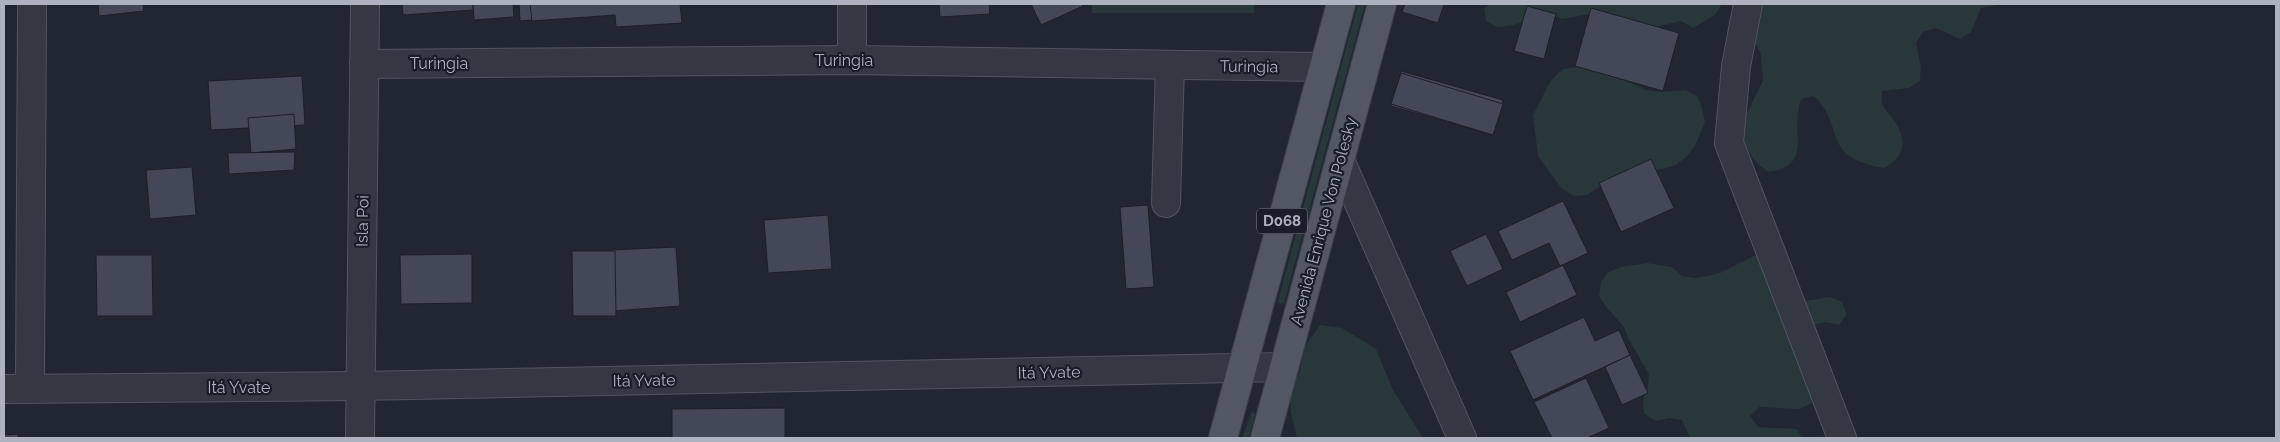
<svg xmlns="http://www.w3.org/2000/svg" width="2280" height="442" font-family="Raleway,sans-serif">
  <rect width="100%" height="100%" fill="#202632"/>
  <g fill="#283739">
    <rect x="1092" y="4" width="162" height="9"/>
    <polygon points="1358,4 1365,4 1284,303 1279,304 1278,301"/>
    <polygon points="1492,4 1722,4 1715,15 1693,28 1681,21 1650,28 1601,12 1562,19 1549,14 1510,26 1497,27 1486,21 1484,8"/>
    <path d="M1740 4H2002L1981 8 1971 32 1960 39 1936 28 1923 32 1916 43 1921 67 1920 81 1909 88 1882 91C1882 95 1881 100 1882 103 1884 110 1892 117 1896 123 1908 143 1903 158 1884 168 1819 157 1847 128 1814 96L1801 99C1789 131 1815 165 1769 172 1751 162 1747 148 1739 129L1763 81 1761 54 1755 42 1738 34Z"/>
    <polygon points="1576,67 1588,67 1624,80 1647,90 1660,92 1685,90 1697,96 1702,108 1705,122 1695,146 1686,157 1676,165 1663,169 1637,172 1613,184 1599,187 1587,195 1574,196 1562,189 1538,156 1533,115 1551,80 1563,69"/>
    <polygon points="1756,255 1770,256 1804,301 1830,297 1842,302 1847,314 1839,325 1826,322 1814,325 1807,337 1824,398 1799,409 1759,407 1750,416 1758,427 1797,429 1802,438 1690,438 1682,420 1669,418 1656,421 1644,414 1643,400 1648,388 1649,374 1629,340 1624,327 1606,307 1599,296 1601,282 1608,272 1621,267 1647,263 1672,267 1682,276 1695,278 1707,276 1720,273"/>
    <polygon points="1320,325 1342,328 1376,349 1393,390 1423,438 1297,438 1291,414 1291,392 1300,371 1304,348"/>
    <polygon points="1252,411 1255,414 1249,438 1242,438"/>
  </g>
  <g fill="#424857" stroke="#1b1f2a">
    <polygon points="98,4 143,4 144,11 99,16"/>
    <polygon points="402,4 473,4 473,10 403,15"/>
    <polygon points="473,4 513,4 514,17 474,20"/>
    <polygon points="519,4 543,4 544,19 520,21"/>
    <polygon points="530,4 680,4 682,23 616,27 615,15 532,21"/>
    <polygon points="939,4 989,4 990,14 940,17"/>
    <polygon points="1031,4 1081,4 1083,6 1041,25"/>
    <polygon points="1405,4 1444,4 1438,23 1402,12"/>
    <polygon points="1527,6 1556,14 1544,59 1514,51"/>
    <polygon points="1591,8 1679,33 1663,91 1575,66"/>
    <polygon points="1401,71 1503,100 1493,135 1391,106"/>
    <polygon points="1401,73 1503,104 1493,135 1391,104"/>
    <polygon points="302,76 305,125 211,130 208,81"/>
    <polygon points="294,114 296,149 251,153 248,118"/>
    <polygon points="295,152 294,170 229,174 228,153"/>
    <polygon points="1651,159 1674,208 1621,232 1599,183"/>
    <polygon points="192,167 196,215 150,219 146,170"/>
    <polygon points="1563,201 1588,253 1560,266 1549,243 1512,260 1498,231"/>
    <polygon points="1148,205 1154,287 1126,289 1120,207"/>
    <polygon points="828,215 832,269 768,273 764,220"/>
    <polygon points="1486,234 1503,269 1467,286 1450,251"/>
    <polygon points="676,247 680,306 613,311 611,250"/>
    <polygon points="572,251 615,251 616,316 573,316"/>
    <polygon points="472,254 472,303 401,304 400,255"/>
    <polygon points="96,255 152,255 153,316 97,316"/>
    <polygon points="1563,265 1577,295 1520,322 1506,292"/>
    <polygon points="1584,317 1595,341 1619,330 1630,355 1533,400 1510,351"/>
    <polygon points="1630,355 1648,393 1622,405 1605,367"/>
    <polygon points="1586,378 1609,428 1587,438 1552,438 1534,402"/>
    <polygon points="785,408 785,438 672,438 672,409"/>
    <polygon points="18,434 18,438 4,438 4,435"/>
  </g>
  <g fill="none" stroke-linecap="round" stroke-linejoin="round">
    <g stroke="#515562" stroke-width="30">
      <g id="minor">
        <polyline points="852,4 852,60"/>
        <polyline points="1748,4 1736,66 1729,143 1842,438"/>
        <polyline points="364,64 852,60 1324,67"/>
        <polyline points="1340,160 1462,438"/>
        <polyline points="1166,203 1170,65"/>
        <polyline points="30,388 32,4"/>
        <polyline points="4,389 360,386 1284,367"/>
        <polyline points="360,438 365,4"/>
      </g>
    </g>
    <g stroke="#3d414d" stroke-width="30">
      <g id="major">
        <polyline points="1223,438 1341,4"/>
        <polyline points="1265,438 1382,4"/>
      </g>
    </g>
    <use href="#minor" stroke="#333843" stroke-width="28"/>
    <use href="#major" stroke="#515763" stroke-width="28"/>
  </g>
  <g text-anchor="middle" stroke-width="4.5" stroke-linejoin="round" paint-order="stroke">
    <rect fill="#191d28" stroke="#818593" stroke-width="1" x="1257" y="208.5" width="50" height="25" rx="4"/>
    <g font-size="15" font-weight="bold" fill="#adb2c1">
      <text x="1282" y="226">D068</text>
    </g>
    <g font-size="16" fill="#adb2c1" stroke="#191d28">
      <text x="844" y="66">Turingia</text>
      <text x="439" y="69">Turingia</text>
      <text transform="translate(1249 66) rotate(1)" y="6">Turingia</text>
      <text transform="translate(362 221) rotate(-89)" y="6">Isla Poi</text>
      <text transform="translate(1323 221) rotate(-75)" y="6">Avenida Enrique Von Polesky</text>
      <text transform="translate(1049 372) rotate(-1)" y="6">Itá Yvate</text>
      <text transform="translate(644 380) rotate(-1)" y="6">Itá Yvate</text>
      <text x="239" y="393">Itá Yvate</text>
    </g>
  </g>
  <rect width="2280" height="442" fill="none" stroke="#adb2c1" stroke-width="10"/>
</svg>
